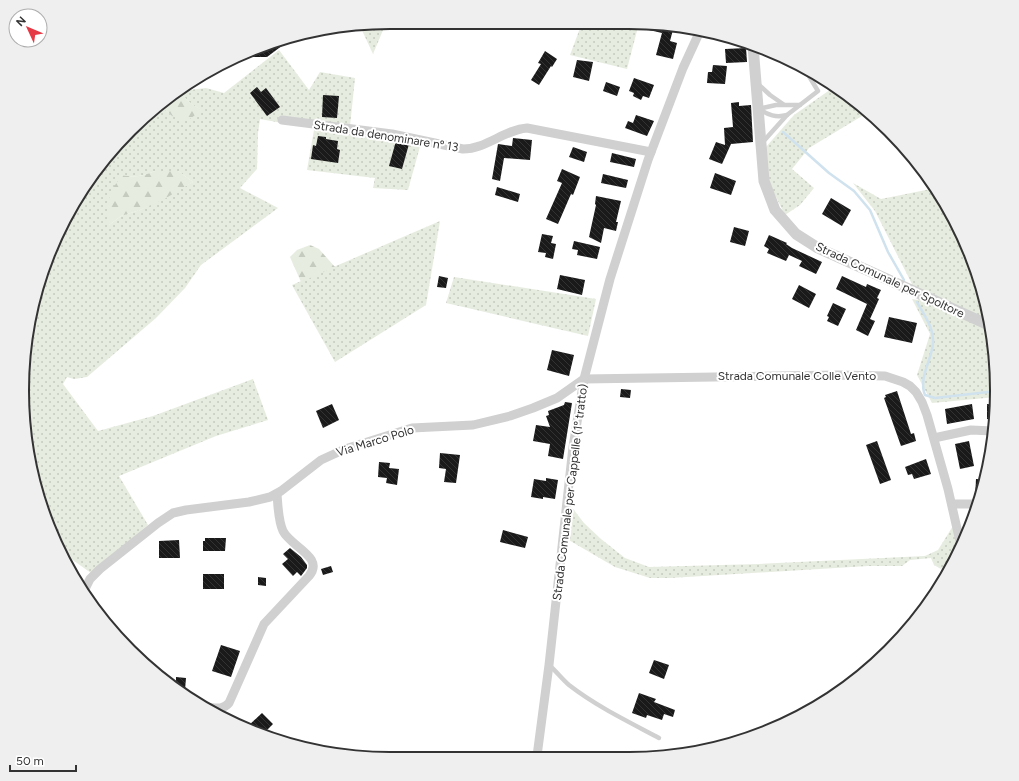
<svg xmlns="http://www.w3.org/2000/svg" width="1019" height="781" font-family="Figtree,sans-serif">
  <defs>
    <pattern id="grass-dots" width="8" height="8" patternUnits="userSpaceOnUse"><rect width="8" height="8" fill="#e6ecdf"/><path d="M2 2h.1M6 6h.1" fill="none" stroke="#c6cbc0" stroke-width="1.8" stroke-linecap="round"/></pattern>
    <pattern id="forest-firs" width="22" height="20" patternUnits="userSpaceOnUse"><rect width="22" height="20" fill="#e6ecdf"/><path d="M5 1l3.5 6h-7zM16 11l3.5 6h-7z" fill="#c6cbc0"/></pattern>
    <pattern id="building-back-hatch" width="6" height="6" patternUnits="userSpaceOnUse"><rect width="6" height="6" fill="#1a1a1a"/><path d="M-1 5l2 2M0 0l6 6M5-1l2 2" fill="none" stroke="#333"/></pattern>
  </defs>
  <rect width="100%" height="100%" fill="#fff"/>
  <g fill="url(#grass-dots)" fill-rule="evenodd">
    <polygon points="386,23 373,54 360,26"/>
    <polygon points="582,23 639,23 627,69 570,55"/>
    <path d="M279 50 309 90 320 72 355 78 350 126 282 123 260 119 258 133 257 169 240 188 278 208 201 265 185 288 156 318 87 377 74 379 67 377 63 384 98 431 153 416 253 379 268 420 216 436 119 476 148 525 91 573 63 553 41 509 22 391 35 295 71 206 130 130 161 106 172 116 201 110C192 105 186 100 180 91L206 88 224 93ZM155 171H178L193 182 140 210 121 216 109 225V213L122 175C135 178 143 176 155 171Z"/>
    <polygon points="834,87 853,98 867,113 809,148 792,169 814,188 800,205 785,215 768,181 766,147 794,115"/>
    <polygon points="314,130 421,143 408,190 373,188 375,178 307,170"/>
    <polygon points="853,183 881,199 936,188 969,250 990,319 997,391 996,397 932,403 917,375 930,334 912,299 918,300 911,282 875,211"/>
    <polygon points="440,221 426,305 335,362 292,285"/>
    <polygon points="454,277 596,299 588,336 446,303"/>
    <polygon points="570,505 584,523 601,539 625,558 649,567 759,564 925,556 938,550 953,526 958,542 947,563 941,569 934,565 931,558 910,560 902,566 868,566 670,578 650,578 615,567 567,539"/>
  </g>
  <g fill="url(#forest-firs)">
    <path d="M180 91C186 100 192 105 202 110L187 121 172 116 161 106Z"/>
    <path d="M155 171H178L193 182 166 198 140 210 121 216 109 225V199L111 191 122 175C135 178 143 176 155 171Z"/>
    <polygon points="310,245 319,249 335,267 301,282 290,257 297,250"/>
  </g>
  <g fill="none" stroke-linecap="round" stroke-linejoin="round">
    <g stroke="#cfe2ee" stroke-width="2.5">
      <polyline points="783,132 829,173 854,191 870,210 888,252 904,280"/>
      <path d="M917 302C924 315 934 328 933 343 932 360 918 378 925 395L935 398 997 391"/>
    </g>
  </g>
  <g fill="url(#building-back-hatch)">
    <polygon points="651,23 674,26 670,41 677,43 673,59 656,55 662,33 649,30"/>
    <polygon points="290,37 291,39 267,57 242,57"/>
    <polygon points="746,48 747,62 726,63 725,49"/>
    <polygon points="545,51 557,59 552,67 551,66 539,85 531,80 541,64 538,63"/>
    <polygon points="577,60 593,62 589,81 573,77"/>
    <polygon points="713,65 727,66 725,84 707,83 708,72 712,72"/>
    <polygon points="634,78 654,85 649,98 643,96 641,100 633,96 634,93 629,91"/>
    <polygon points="606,82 620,87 617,96 603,91"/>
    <polygon points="257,87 261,92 266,88 280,107 267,116 250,93"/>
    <polygon points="323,95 339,96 337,118 322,117"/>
    <polygon points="739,102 739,106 751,105 753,142 731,144 722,164 709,159 716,142 725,145 724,128 733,127 731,103"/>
    <polygon points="636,115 654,121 647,136 625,128 628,121 633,123"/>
    <polygon points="318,136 326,137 326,139 338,141 337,149 340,150 338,163 311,159 313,145 316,146"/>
    <polygon points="513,138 532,140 530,160 504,158 500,181 492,179 498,144 512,146"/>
    <polygon points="396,141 409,144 402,169 389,166"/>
    <polygon points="573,147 587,152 584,162 569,157"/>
    <polygon points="612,153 636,159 634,167 610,162"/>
    <polygon points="562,169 580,177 573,195 571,194 558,224 546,219 562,183 557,181"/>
    <polygon points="715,173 736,181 731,195 710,188"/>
    <polygon points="603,174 628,180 626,188 601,183"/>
    <polygon points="497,187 520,194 518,202 495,195"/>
    <polygon points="596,196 621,201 616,222 618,222 616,231 604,228 601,243 589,237 596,205 595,204"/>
    <polygon points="831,198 851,210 842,226 822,214"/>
    <polygon points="734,227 749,231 745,246 730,242"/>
    <polygon points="542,234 553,236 551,243 556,244 553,259 545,257 546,253 538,252"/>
    <polygon points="769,235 787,243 786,244 792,248 822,262 816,274 799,266 802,261 789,255 786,261 767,253 769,249 764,246"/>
    <polygon points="574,241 600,247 597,259 577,255 578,250 572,249"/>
    <polygon points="560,275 585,280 582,295 557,289"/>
    <polygon points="439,276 448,278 446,288 437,287"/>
    <polygon points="842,276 866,287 867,284 881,290 877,298 879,299 870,319 875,321 868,336 856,330 867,304 836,289"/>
    <polygon points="799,285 816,294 809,308 792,299"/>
    <polygon points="833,303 846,309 838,326 827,321 829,317 827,316"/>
    <polygon points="889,317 917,323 912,343 884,337"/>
    <polygon points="552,350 574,355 569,376 547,370"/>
    <polygon points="621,389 631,390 630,398 620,397"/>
    <polygon points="897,391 911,434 914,433 916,441 901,446 884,398 886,397 885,395"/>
    <polygon points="565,402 572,403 563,459 548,456 550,444 533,441 536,425 550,427 546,416 549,415 548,411 564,405"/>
    <polygon points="332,404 339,420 323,428 316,411"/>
    <polygon points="972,404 974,419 947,424 945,409"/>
    <polygon points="987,404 996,405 994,419 987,419"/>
    <polygon points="877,441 891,480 880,484 866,445"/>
    <polygon points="969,441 974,466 960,469 955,444"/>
    <polygon points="440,453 460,455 456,483 444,482 446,469 439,468"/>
    <polygon points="926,459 931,474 914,479 912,474 908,475 905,467"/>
    <polygon points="379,462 390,463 389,468 399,469 397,485 386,483 387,478 378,477"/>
    <polygon points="546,478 558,480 555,499 543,497 543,499 531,497 534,479 546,481"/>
    <polygon points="976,479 985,479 979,498 975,498"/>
    <polygon points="503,530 528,537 525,548 500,542"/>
    <polygon points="205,538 226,538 225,551 203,551 203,541 205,541"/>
    <polygon points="179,540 180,558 159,558 159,541"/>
    <polygon points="290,548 301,557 307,565 307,568 301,576 297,572 293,576 282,564 288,559 283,554"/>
    <polygon points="331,566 333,572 323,575 321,569"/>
    <rect x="203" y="574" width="21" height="15"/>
    <polygon points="258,577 266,578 266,586 258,585"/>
    <polygon points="221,645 240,651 231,677 212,671"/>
    <polygon points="654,660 669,665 664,679 649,673"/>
    <polygon points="176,677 186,678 185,690 184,690 183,695 165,680 176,681"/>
    <polygon points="639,693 656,699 654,702 675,710 673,717 664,714 662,720 647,715 646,718 632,713"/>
    <polygon points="262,713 273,724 267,730 268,733 265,736 247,727"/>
  </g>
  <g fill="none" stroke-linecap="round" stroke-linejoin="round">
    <g stroke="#d0d0d0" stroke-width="4.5">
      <polyline points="758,84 770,95 783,104"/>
      <polyline points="758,109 776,105 800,105"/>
      <path d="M759 109C768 115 776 118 787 115"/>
      <polyline points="762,143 787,115 818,91 804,68"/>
      <path d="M549 665C556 671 562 679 569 685 596 706 629 722 659 738"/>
    </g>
    <g stroke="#d0d0d0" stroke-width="9">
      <path d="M282 120 392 134 463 149C486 149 504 130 527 128L651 152"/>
      <polyline points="934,438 971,430 993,431"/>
      <polyline points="952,504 977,504"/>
      <polyline points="83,593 90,579 100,569 158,523 173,513 186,510 249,502 270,497 281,491 321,460 345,449 412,428 473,425 510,416 533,408 557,398 584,379 838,375 885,376 903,382 910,386 916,392 922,402 927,415 948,489 961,546"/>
      <path d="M207 707C216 708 223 710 229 703L264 624 309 576C325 557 291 547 283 531 278 520 278 505 277 494"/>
      <polyline points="537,756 549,665 573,447 584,379 610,279 648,160 683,68 700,31"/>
    </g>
    <polyline stroke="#d0d0d0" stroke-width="11" points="753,46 764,181 775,210 796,234 818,248 991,326"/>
  </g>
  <g text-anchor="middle" stroke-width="4" stroke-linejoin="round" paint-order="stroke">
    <g font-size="12" fill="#333" stroke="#fff">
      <text transform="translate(386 136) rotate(9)" y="4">Strada da denominare nº 13</text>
      <text transform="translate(890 280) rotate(25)" y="4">Strada Comunale per Spoltore</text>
      <text x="797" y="380">Strada Comunale Colle Vento</text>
      <text transform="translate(375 441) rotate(-17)" y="4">Via Marco Polo</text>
      <text transform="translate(570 492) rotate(-83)" y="4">Strada Comunale per Cappelle (1º tratto)</text>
    </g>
  </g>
  <path d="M0 0H1019V781H0ZM390 29H629A361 361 0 0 1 990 390V391A361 361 0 0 1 629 752H390A361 361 0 0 1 29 391V390A361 361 0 0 1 390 29Z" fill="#efefef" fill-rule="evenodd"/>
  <path fill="none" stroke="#333" stroke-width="2" d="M390 29H629A361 361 0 0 1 990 390V391A361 361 0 0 1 629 752H390A361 361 0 0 1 29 391V390A361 361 0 0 1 390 29Z"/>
  <g transform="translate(28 28) rotate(314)"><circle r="19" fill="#ffffff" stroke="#adadad"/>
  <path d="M0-3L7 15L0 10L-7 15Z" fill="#e63946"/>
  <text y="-6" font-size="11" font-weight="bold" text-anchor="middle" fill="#333333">N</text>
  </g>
  <path d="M10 765v6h66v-6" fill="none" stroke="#333333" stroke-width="2"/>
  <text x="16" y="765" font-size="12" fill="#333333" stroke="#ffffff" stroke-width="3" paint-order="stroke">50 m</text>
</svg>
